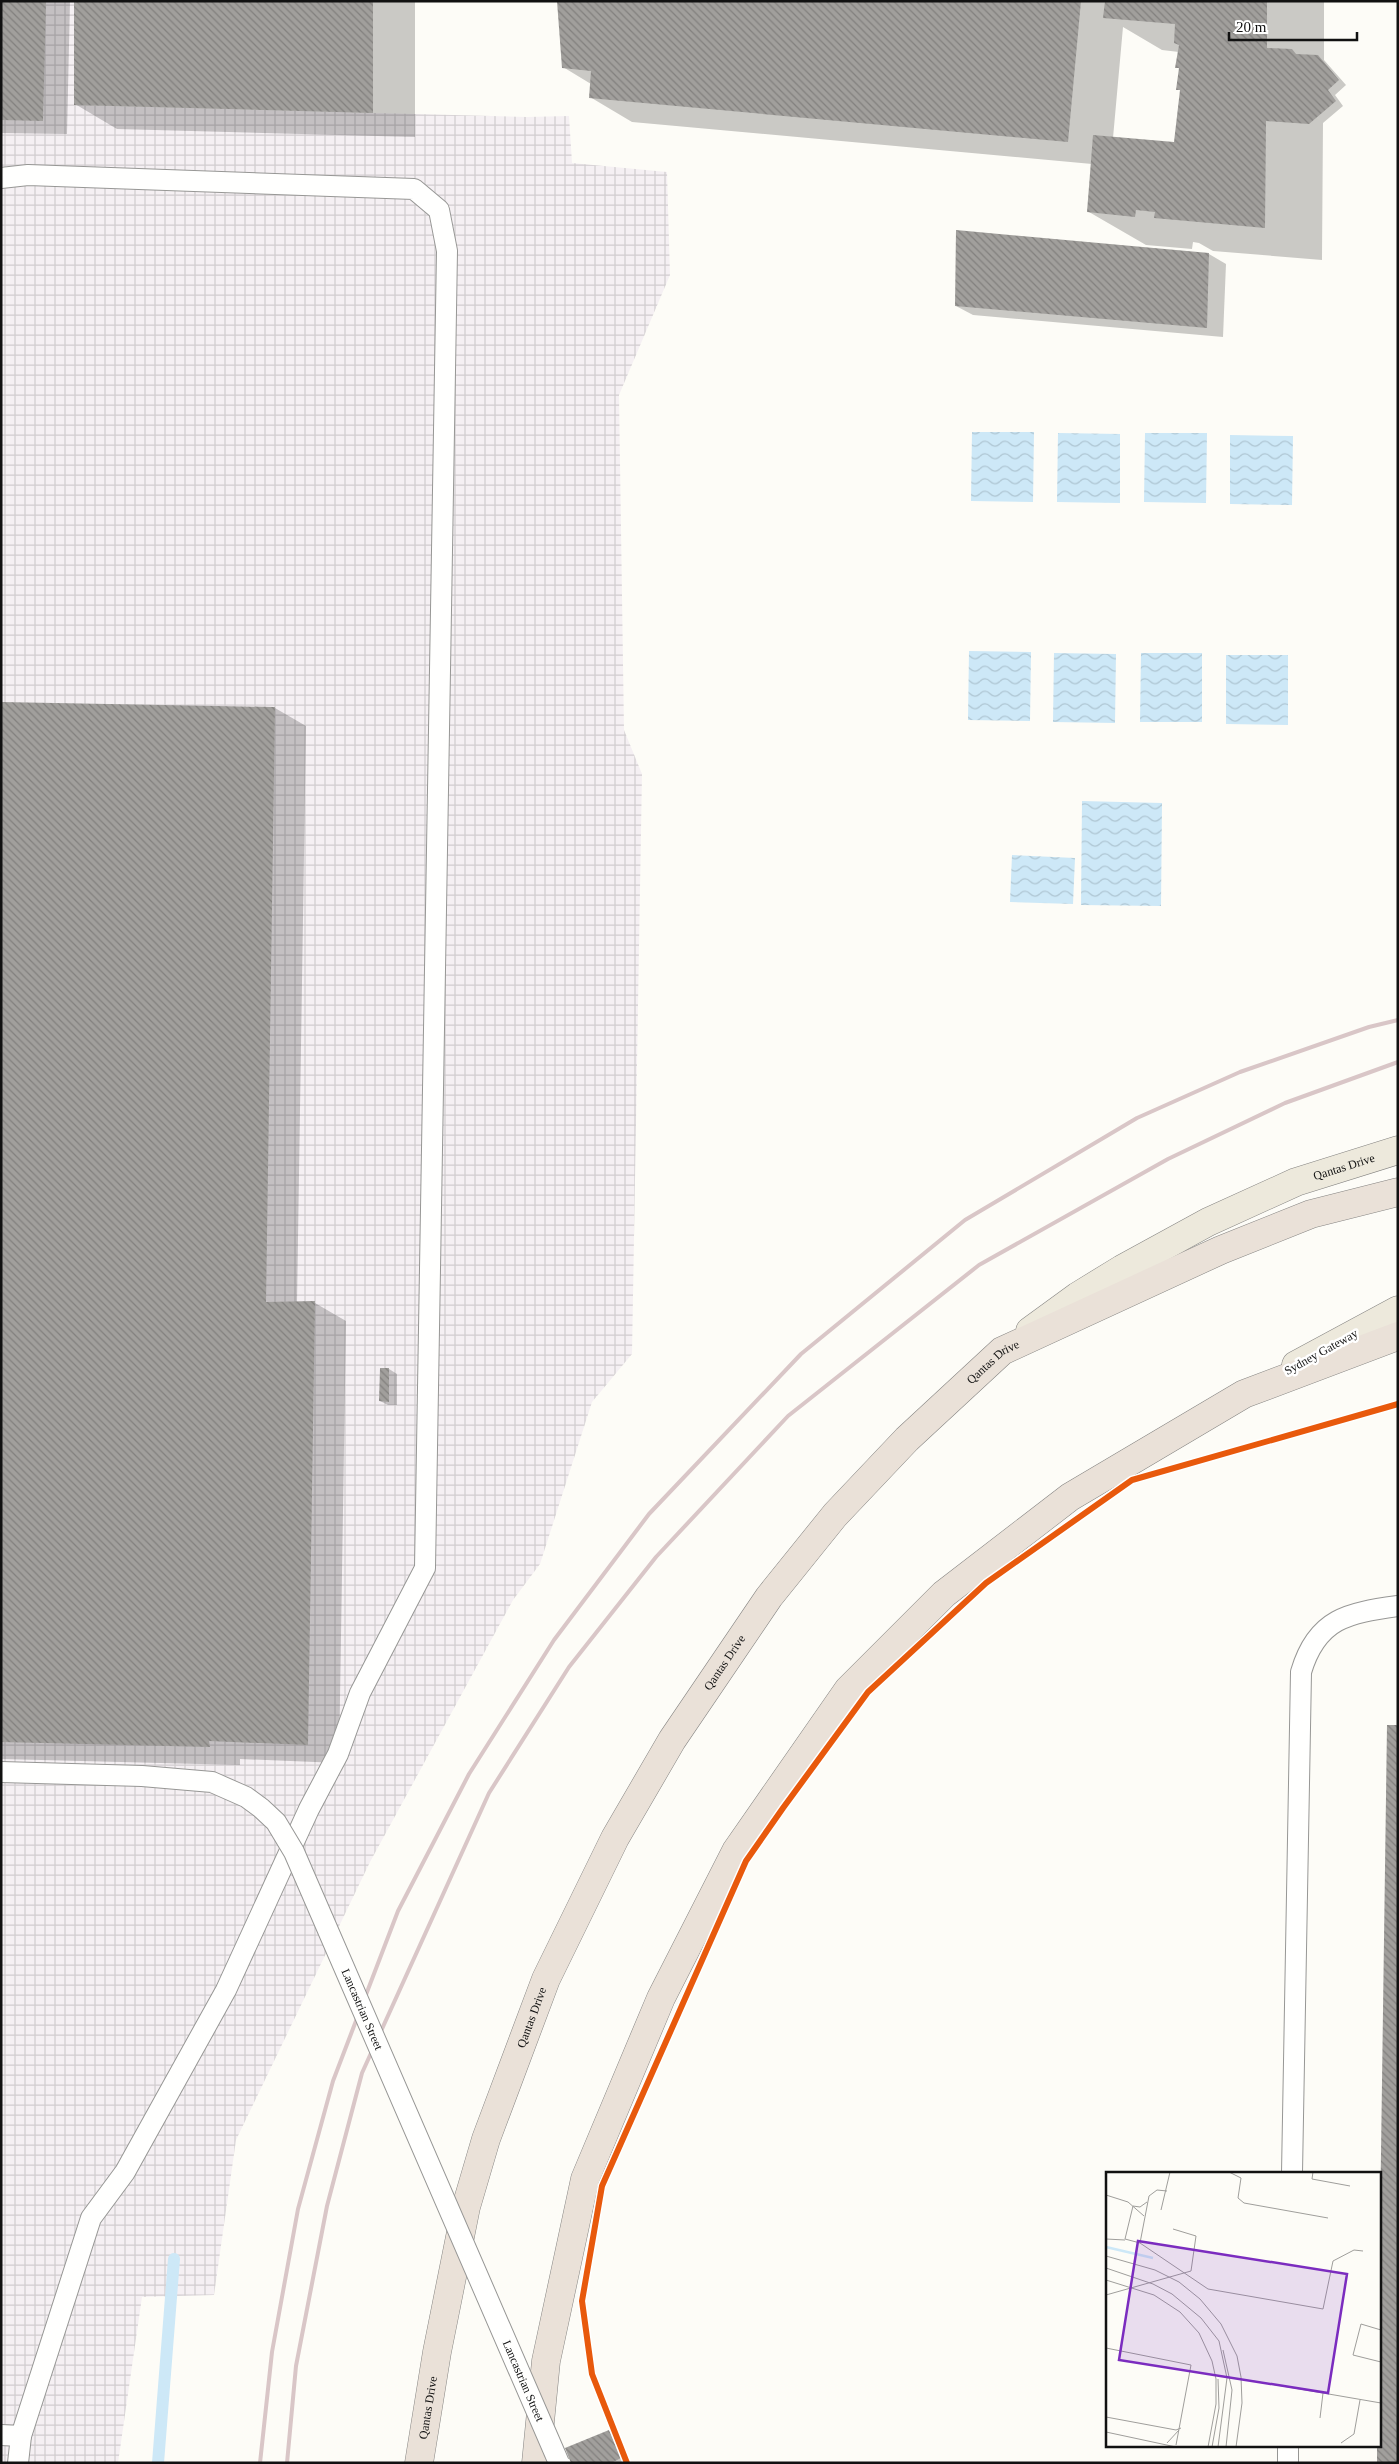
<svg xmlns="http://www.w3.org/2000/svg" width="1399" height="2464" font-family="'Times New Roman',serif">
  <defs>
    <pattern id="industrial-grid" width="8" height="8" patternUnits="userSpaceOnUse" patternTransform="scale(1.25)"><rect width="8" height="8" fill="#f5f0f3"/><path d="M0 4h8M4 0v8" fill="none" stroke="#d1cdcf"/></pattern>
    <pattern id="water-waves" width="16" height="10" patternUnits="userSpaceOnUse" patternTransform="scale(1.25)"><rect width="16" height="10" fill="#cde8f7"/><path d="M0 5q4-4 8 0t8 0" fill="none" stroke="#afc6d3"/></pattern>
    <pattern id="building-back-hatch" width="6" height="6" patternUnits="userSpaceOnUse" patternTransform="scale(1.25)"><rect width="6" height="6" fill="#a19f9c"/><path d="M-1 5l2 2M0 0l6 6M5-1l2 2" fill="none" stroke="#82807e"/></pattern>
  </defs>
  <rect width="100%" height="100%" fill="#fdfcf7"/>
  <polygon fill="url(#industrial-grid)" points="1,1 76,1 74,105 527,117 569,116 572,163 667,172 670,275 619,395 624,730 642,774 632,1354 592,1402 540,1564 513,1600 370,1862 236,2140 214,2295 142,2297 118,2463 1,2463"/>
  <g fill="url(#water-waves)">
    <polygon points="972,432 1034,432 1033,502 971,501"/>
    <polygon points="1058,433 1120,434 1120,503 1057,502"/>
    <polygon points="1145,433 1207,433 1206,503 1144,502"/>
    <polygon points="1230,435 1293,436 1292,505 1230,504"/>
    <polygon points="969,651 1031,652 1030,721 968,720"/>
    <polygon points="1054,653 1116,654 1115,723 1053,722"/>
    <polygon points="1141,653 1202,653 1202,722 1140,722"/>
    <polygon points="1226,655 1288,655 1288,725 1226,724"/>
    <polygon points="1082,801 1162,803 1161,906 1081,905"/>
    <polygon points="1012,855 1075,858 1073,904 1010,902"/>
  </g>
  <g fill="#0003" fill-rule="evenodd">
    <polygon points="1,1 70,1 67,134 1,133"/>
    <polygon points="75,1 415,1 415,137 117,129 75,104"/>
    <path d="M559 1H1324V60L1346 85 1335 95 1343 106 1323 123 1322 260 1213 251 1199 243 1193 242 1192 249 1146 245 1089 212 1092 164 632 122 590 97 591 84 563 67ZM1123 27 1162 50 1179 52 1176 67 1180 69 1178 89 1181 91 1175 144 1113 138Z"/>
    <polygon points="957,231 1209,254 1226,264 1223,337 973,315 956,306"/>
    <polygon points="1,703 275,708 306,726 297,1303 315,1303 346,1321 339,1763 240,1759 240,1765 1,1759"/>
    <polygon points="389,1369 397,1374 397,1405 388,1405 380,1401"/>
    <polygon points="609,2431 617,2436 628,2463 572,2463"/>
  </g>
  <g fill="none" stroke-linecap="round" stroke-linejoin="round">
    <polyline stroke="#cde8f7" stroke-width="12" points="158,2463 174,2259"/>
  </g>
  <g fill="url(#building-back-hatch)">
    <polygon points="1,1 46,1 43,121 1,120"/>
    <polygon points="74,1 373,1 373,113 74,105"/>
    <polygon points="557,1 1081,1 1068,142 589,98 591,71 562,68"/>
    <polygon points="1105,1 1267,1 1267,48 1292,49 1296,54 1318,55 1339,80 1328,90 1336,101 1309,124 1266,121 1265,228 1154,218 1155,212 1136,210 1135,217 1087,212 1093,135 1174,142 1180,90 1176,90 1179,68 1175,68 1179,45 1174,43 1175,24 1103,18"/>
    <polygon points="956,230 1209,253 1207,328 955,306"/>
    <polygon points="1,702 275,707 266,1302 315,1301 308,1745 209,1741 210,1747 1,1742"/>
    <polygon points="380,1368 389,1368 389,1402 379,1401"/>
    <polygon points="1387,1725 1398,1725 1398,2463 1377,2463 1377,2445 1380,2445 1380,2225"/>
    <polygon points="609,2430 621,2458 611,2463 571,2463 565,2448"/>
  </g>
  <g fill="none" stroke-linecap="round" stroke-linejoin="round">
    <g stroke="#979795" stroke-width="22">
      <g id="lane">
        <polyline points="1,178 28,175 414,189 439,210 447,251 425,1568 360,1693 338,1754 309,1809 226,1990 125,2172 91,2218 21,2436 1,2435"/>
        <path d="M1292 2173 1301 1672C1317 1618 1348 1613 1398 1606"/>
        <polyline points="18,2463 21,2436"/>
        <polyline points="1288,2463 1288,2445"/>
      </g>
    </g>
    <g stroke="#858482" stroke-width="29">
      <g id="primary">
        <path id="s1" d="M1030 1331 1078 1296 1122 1269 1208 1222 1296 1182 1398 1150"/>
        <polyline points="1296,1365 1398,1310"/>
      </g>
    </g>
    <g stroke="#858482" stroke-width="29">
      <g id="highway">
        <path id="s2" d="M419 2463 437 2352 466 2207 486 2139 546 1979 615 1838 672 1740 769 1597 835 1515 907 1439 1002 1351 1221 1250 1311 1214 1398 1192"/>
        <polyline points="536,2463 546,2361 585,2179 661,1998 736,1851 848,1690 944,1594 1070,1497 1244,1394 1398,1336"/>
      </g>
    </g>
    <use href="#lane" stroke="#fffffe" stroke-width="20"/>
    <use href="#primary" stroke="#ede9dc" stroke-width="28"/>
    <use href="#highway" stroke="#eae1d8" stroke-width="28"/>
    <g stroke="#d9c6c7" stroke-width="4">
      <polyline points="260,2463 272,2352 298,2209 333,2081 398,1911 469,1774 554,1640 649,1514 801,1354 965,1220 1137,1118 1240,1072 1369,1027 1398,1020"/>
      <polyline points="287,2463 296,2366 327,2206 362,2073 489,1793 569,1667 656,1557 788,1416 979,1265 1168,1159 1285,1103 1398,1062"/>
    </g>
    <g stroke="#979795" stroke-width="22" stroke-linecap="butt">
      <g id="lane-bridge">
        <path id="s3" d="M1 1772 142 1776 212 1782 246 1797 261 1808 276 1822 294 1852 559 2463"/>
      </g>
    </g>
    <use href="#lane-bridge" stroke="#fffffe" stroke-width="20"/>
    <g stroke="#fff" stroke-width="9">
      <polyline id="cycleway" points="627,2463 592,2374 582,2301 602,2186 746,1861 783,1808 868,1692 986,1583 1132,1480 1398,1404"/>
    </g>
    <use href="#cycleway" stroke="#e8590c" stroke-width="6"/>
  </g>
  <g text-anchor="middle" stroke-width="5" stroke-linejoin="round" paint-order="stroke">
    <g font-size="12" fill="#111" stroke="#fff">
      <text dy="4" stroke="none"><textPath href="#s1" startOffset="356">Qantas Drive</textPath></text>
      <text transform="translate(1321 1352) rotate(-29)" y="4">Sydney Gateway</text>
      <text dy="4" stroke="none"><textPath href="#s2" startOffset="1271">Qantas Drive</textPath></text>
      <text dy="4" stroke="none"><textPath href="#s2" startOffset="866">Qantas Drive</textPath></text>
      <text dy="4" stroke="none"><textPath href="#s3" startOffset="494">Lancastrian Street</textPath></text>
      <text dy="4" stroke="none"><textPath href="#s2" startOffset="461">Qantas Drive</textPath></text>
      <text dy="4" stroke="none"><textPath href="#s3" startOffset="899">Lancastrian Street</textPath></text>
      <text dy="4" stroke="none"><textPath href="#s2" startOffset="56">Qantas Drive</textPath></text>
    </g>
  </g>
  <g transform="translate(1106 2172)">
    <rect width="275" height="275" fill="#fdfcf7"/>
    <path fill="none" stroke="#cde8f7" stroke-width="2.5" d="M0 75 47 86"/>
    <path fill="none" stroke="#9f9e9b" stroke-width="1" d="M123 0 135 6 132 26 138 31 222 46M207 0 206 7 244 14M61 19 51 18 43 24 34 71 102 117 217 137 227 89 248 78 257 79M0 23 22 30 38 44M55 38 64 0M0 67 19 68M34 71 19 67 27 34 34 35 41 30M0 84 49 98 73 110 94 127 115 152 131 184 135 205 136 231 130 275M0 96 47 112 66 122 95 146 113 169 121 206 112 275M0 108 48 123 74 140 93 161 106 189 110 207V232L102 275M0 123 85 99 90 64 67 57M275 158 255 152 247 183 275 190M0 176 85 193 70 273M117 178 126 218 120 275M147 209 275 231M0 245 70 258 75 256M214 246 217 221M0 260 70 275M61 271 73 258M235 271 248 262 254 228M106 275 113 236 112 207"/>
    <path fill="#7b2cbf" fill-opacity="0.15" stroke="#7b2cbf" stroke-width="2.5" d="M32 69 241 102 222 221 13 188Z"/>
    <rect width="275" height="275" fill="none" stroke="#111" stroke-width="2.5"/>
  </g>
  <rect width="1399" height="2464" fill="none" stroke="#111111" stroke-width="5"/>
  <path d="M1229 32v8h128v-8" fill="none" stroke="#111111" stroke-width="2.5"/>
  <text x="1236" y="32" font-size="15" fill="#111111" stroke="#ffffff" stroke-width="4" paint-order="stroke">20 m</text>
</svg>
